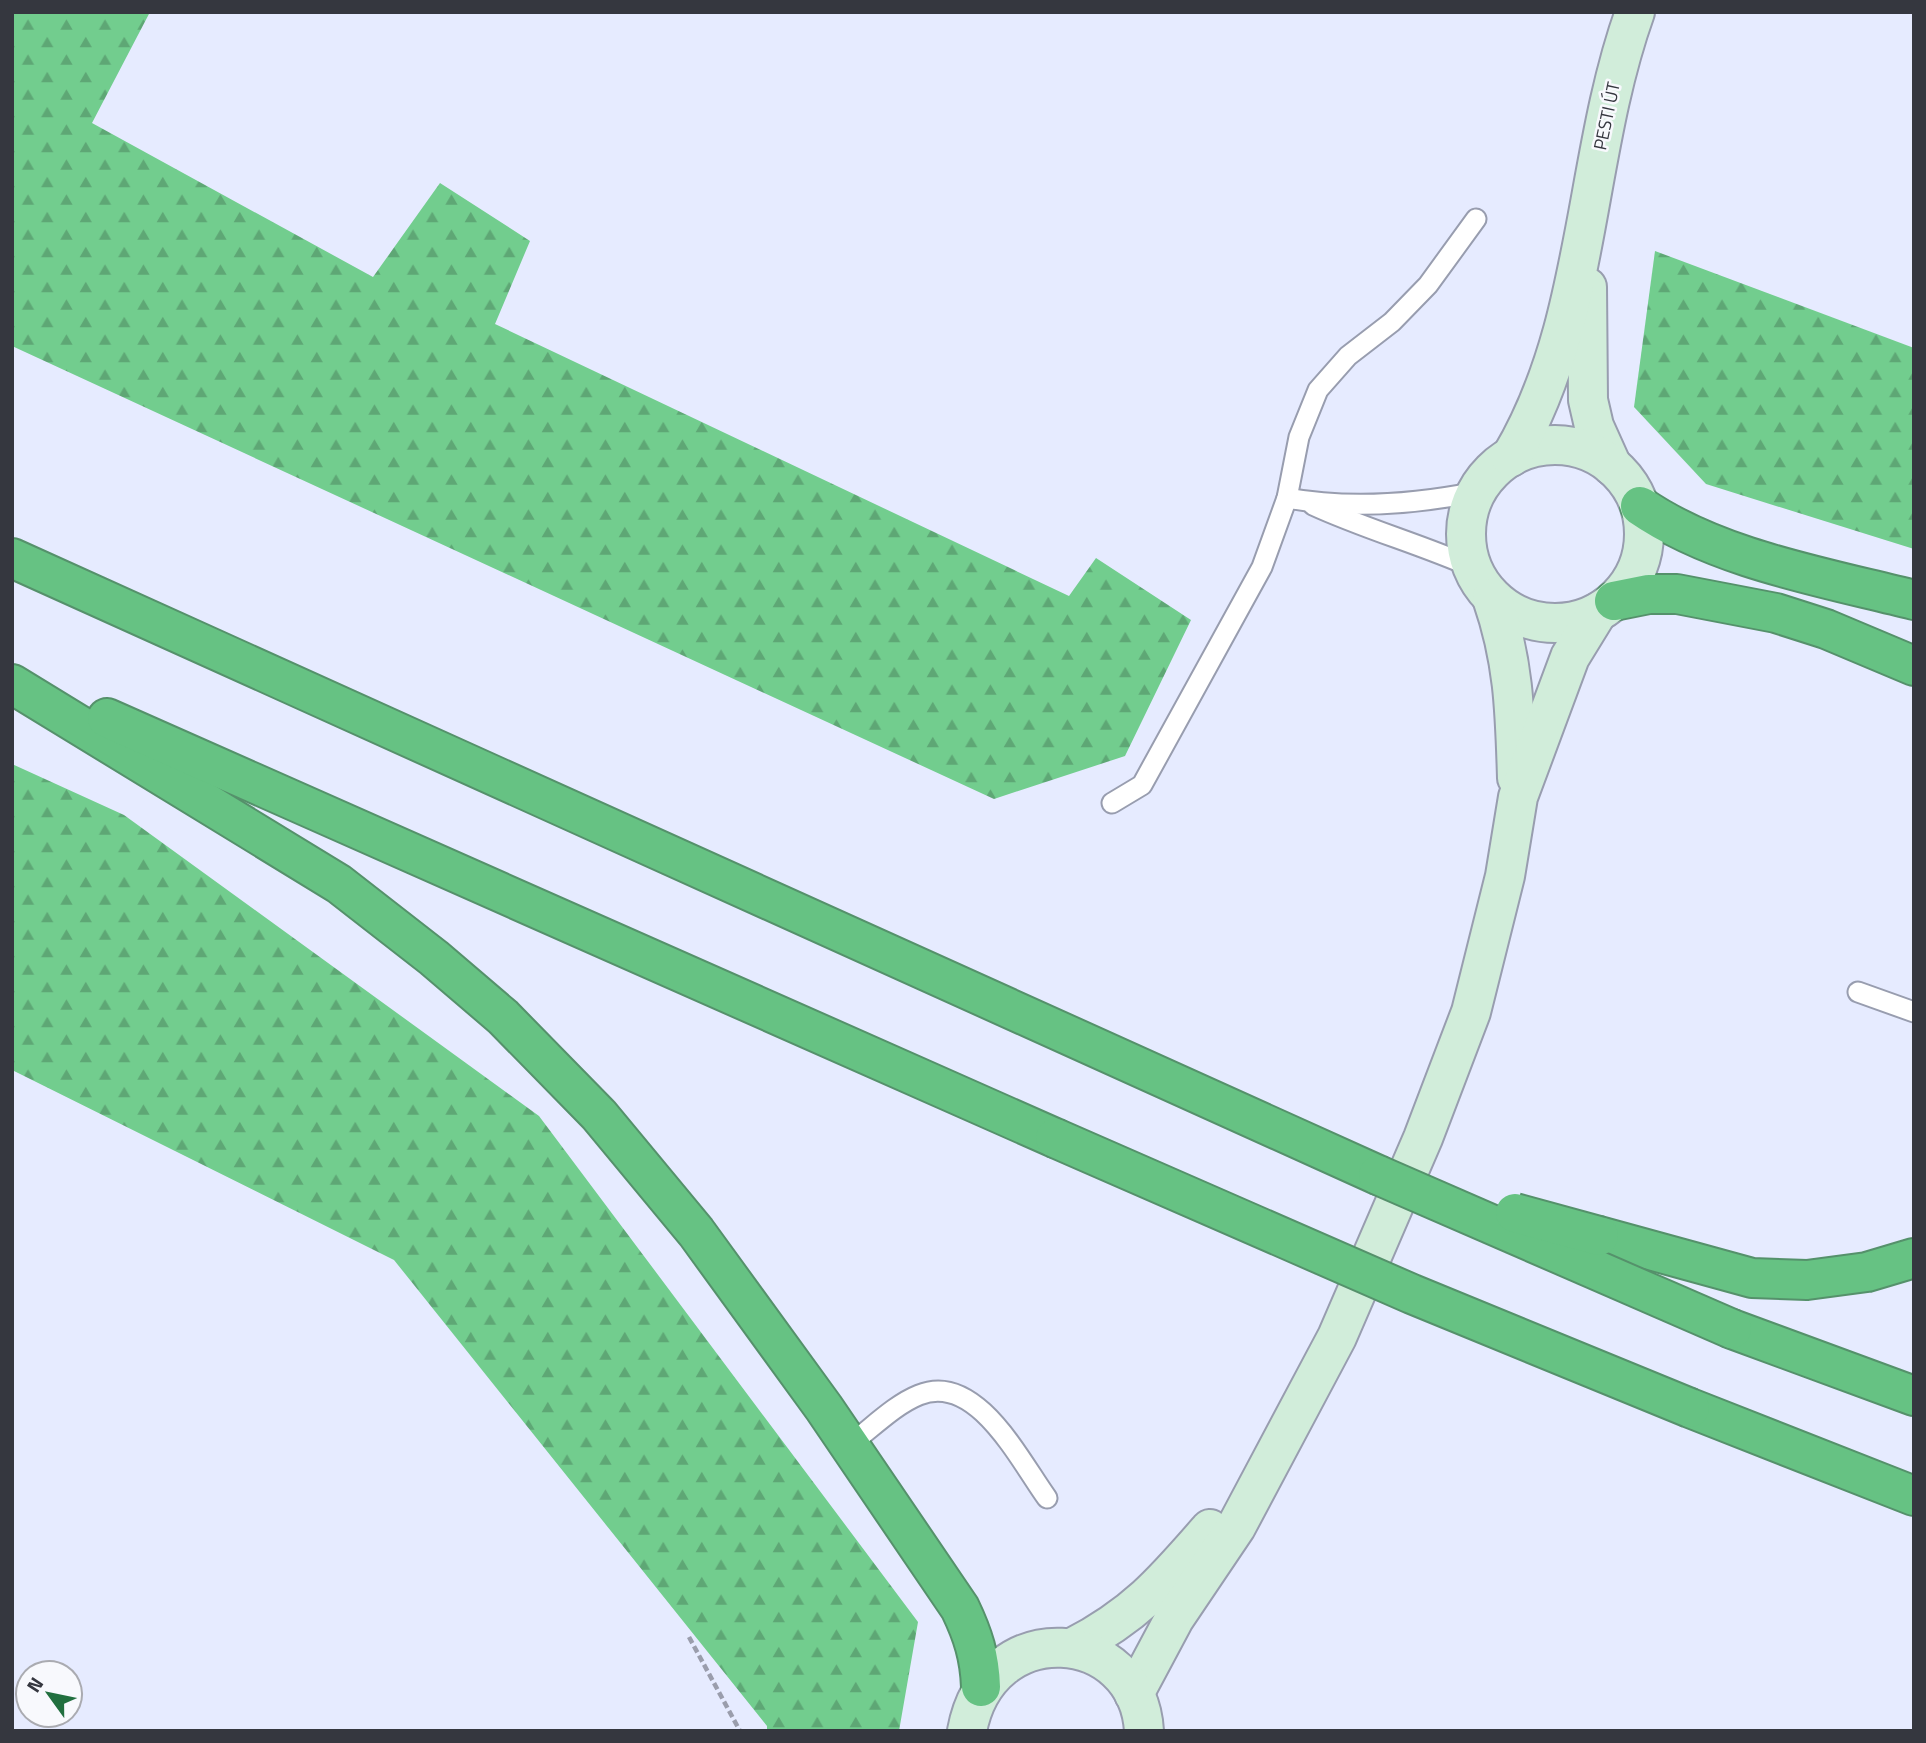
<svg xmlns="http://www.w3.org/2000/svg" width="1926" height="1743" font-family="'Titillium Web',sans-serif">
  <defs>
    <pattern id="forest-firs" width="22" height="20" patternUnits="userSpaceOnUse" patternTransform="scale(1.75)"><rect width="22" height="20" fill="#72cd8e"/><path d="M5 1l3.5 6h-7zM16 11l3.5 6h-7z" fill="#5ea775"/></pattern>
  </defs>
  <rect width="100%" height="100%" fill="#e6ebff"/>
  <g fill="url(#forest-firs)">
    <polygon points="12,12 150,12 92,123 373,277 440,183 530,241 495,324 1069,596 1096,558 1191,620 1125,756 994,799 12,346"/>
    <polygon points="1655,251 1914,348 1914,549 1706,484 1634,407"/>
    <polygon points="12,764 124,815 539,1116 918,1622 899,1731 767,1731 767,1726 394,1260 12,1070"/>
  </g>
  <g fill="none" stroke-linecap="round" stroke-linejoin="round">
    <g stroke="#989daf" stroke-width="23">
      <g id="lane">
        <path d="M1287 498C1348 509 1416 504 1476 492"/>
        <path d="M1313 505C1365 529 1420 544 1472 567"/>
        <polyline points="1112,803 1142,785 1262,567 1287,498 1299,437 1318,390 1348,356 1392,322 1428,285 1476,219"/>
        <polyline points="1858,992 1914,1012"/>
        <path d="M849 1445C871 1429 894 1405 919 1395 976 1371 1020 1461 1047 1498"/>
      </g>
    </g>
    <g stroke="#989daf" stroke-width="42">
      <g id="secondary">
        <polyline points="1587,287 1588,400 1594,426 1612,466"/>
        <circle cx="1555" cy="534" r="89"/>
        <path d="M1511 457C1591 323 1583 157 1635 12"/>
        <path d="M1492 598C1514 661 1515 712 1517 778"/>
        <path d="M1072 1648C1136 1615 1164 1582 1210 1529"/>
        <polyline points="1134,1694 1174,1619 1236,1527 1337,1337 1423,1138 1471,1012 1505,876 1518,797 1570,657 1597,613"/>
        <path d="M967 1731C989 1613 1138 1627 1144 1731"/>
      </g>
    </g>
    <g stroke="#55916b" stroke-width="42">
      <g id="highway">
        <path d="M1640 506C1717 559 1823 577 1914 600"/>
        <polyline points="12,558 1378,1175"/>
        <polyline points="1614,601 1649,594 1677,594 1776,613 1826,629 1914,666"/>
        <path d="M12 684 339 884 434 958 503 1017 599 1115 696 1232 824 1408 960 1608C973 1635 980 1657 981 1687"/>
        <polyline points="107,718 1055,1138"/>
        <polyline points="1599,1236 1752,1278 1807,1280 1867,1272 1914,1258"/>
        <polyline points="1732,1329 1914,1396"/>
        <polyline points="1690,1408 1914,1496"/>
      </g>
    </g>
    <polyline stroke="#9a9dac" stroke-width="4.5" stroke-dasharray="7 3.5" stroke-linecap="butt" points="689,1637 740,1731"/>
    <use href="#lane" stroke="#fff" stroke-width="19"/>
    <use href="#secondary" stroke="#d1edda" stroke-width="38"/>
    <use href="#highway" stroke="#66c283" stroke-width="38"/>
    <g stroke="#55916b" stroke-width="42" stroke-linecap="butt">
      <g id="highway-bridge">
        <polyline points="1055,1138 1412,1294 1690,1408"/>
        <polyline points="1378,1175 1732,1329"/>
        <polyline points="1515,1213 1599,1236"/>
      </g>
    </g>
    <use href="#highway-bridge" stroke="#66c283" stroke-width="38"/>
  </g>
  <g text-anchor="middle" stroke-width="5" stroke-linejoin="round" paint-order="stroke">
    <g font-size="18" fill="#35373f" stroke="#f8f9fd">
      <text transform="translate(1607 116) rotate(-78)" y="6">PESTI ÚT</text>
    </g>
  </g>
  <rect width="1926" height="1743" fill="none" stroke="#35373f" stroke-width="28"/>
  <g transform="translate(49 1694) rotate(303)"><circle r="33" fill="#f8f9fd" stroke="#aaabb1" stroke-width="2"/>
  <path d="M0-5L12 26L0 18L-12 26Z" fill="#216f3f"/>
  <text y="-10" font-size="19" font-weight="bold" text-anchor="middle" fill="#35373f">N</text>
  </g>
</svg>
